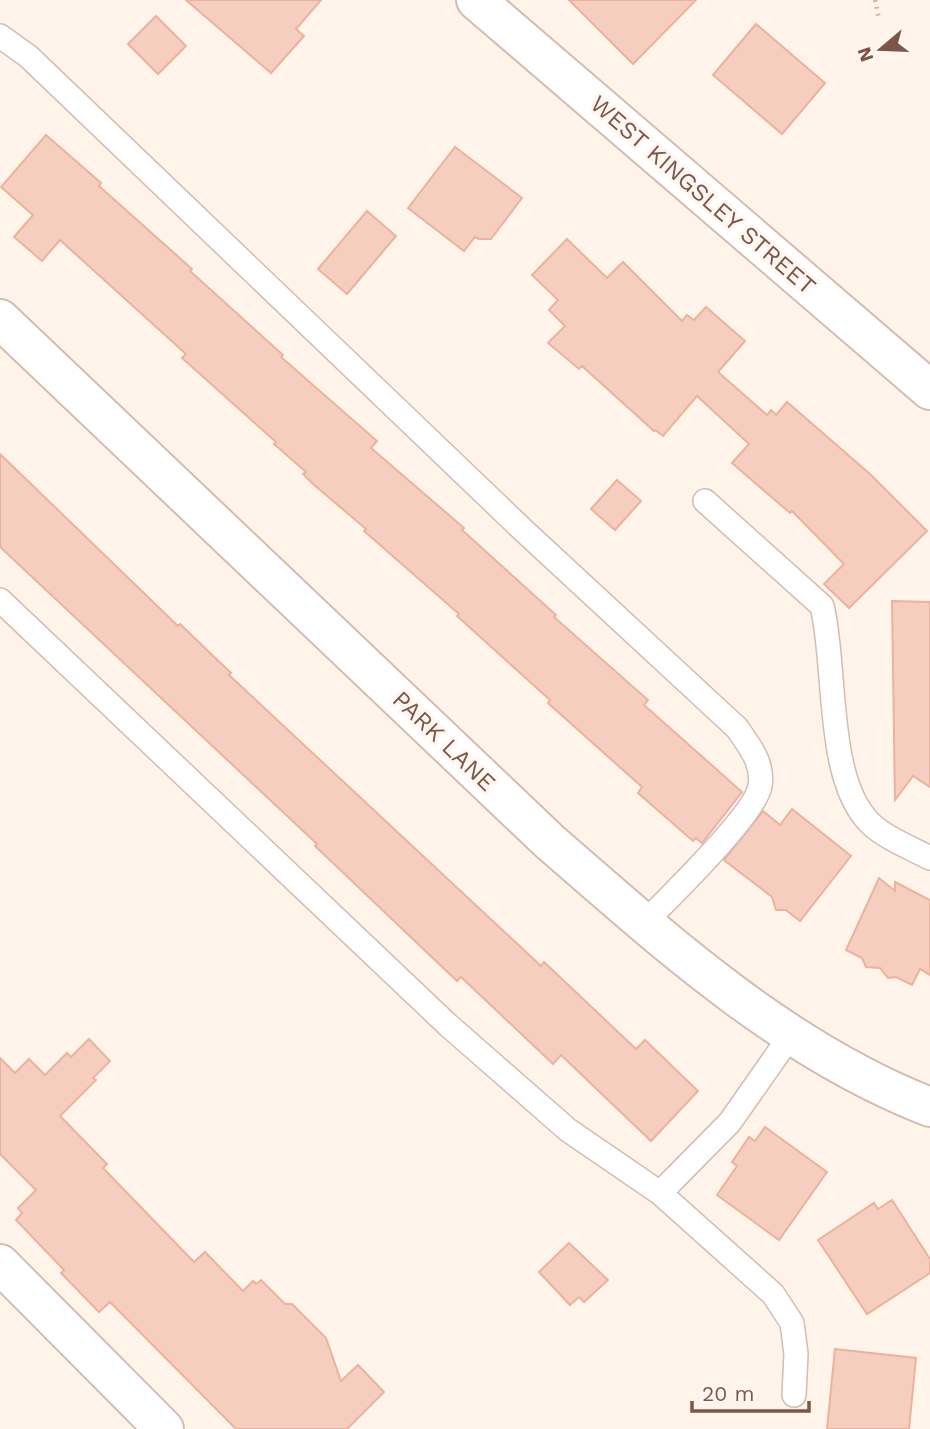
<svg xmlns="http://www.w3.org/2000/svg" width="930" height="1429" font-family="'Work Sans',sans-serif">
  <rect width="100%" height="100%" fill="#fef4ea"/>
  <g fill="#f6cebf" stroke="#ebb29d" stroke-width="2">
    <polygon points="186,0 321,0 296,29 304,36 271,73"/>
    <polygon points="569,0 696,0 633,64"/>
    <polygon points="156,16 186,46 158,74 128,44"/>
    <polygon points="756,24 825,83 782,134 713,75"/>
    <polygon points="46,135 101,183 99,186 192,269 190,271 283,355 281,357 377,441 371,448 464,528 462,530 556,615 554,617 648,700 644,705 742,792 702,843 696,838 693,841 638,793 642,787 548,703 550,700 457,616 459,614 364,531 366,529 313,484 303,474 306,472 274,444 276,442 182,358 186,354 60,240 42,261 14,237 33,215 1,187"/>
    <polygon points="455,147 522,198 491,239 479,239 475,237 464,251 408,208"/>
    <polygon points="367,211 396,236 347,294 318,269"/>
    <polygon points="567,239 607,278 623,262 682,321 687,315 694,320 706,307 745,341 718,372 767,415 771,410 776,415 787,402 870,474 927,531 849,608 824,584 844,564 792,511 790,513 732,463 749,444 697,396 663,436 655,430 654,431 582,366 579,369 548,343 565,326 549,310 558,300 532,275"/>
    <polygon points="0,454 178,626 180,624 208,651 231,673 229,675 541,966 544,962 636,1049 645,1040 698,1091 651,1141 561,1055 553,1064 461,977 457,981 315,846 317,844 0,547"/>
    <polygon points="617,480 641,501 615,530 591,509"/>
    <polygon points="892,601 930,602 930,787 913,776 895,800"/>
    <polygon points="792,809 851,856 800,921 786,910 776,910 772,897 724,860 763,811 780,825"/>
    <polygon points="879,878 895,891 895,882 930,900 930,975 920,969 912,985 896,977 888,978 880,968 866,967 862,958 846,950"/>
    <polygon points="89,1039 110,1061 93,1078 96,1080 60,1116 107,1164 103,1168 194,1262 205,1252 243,1291 253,1281 256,1284 261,1280 285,1304 292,1304 326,1338 341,1381 358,1365 384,1392 347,1429 236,1429 110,1302 99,1312 61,1273 64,1270 16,1220 22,1213 18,1208 36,1190 0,1154 0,1058 15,1073 29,1059 45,1075 67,1053 71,1057"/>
    <polygon points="765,1127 827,1172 779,1240 717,1195 737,1166 732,1162 749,1137 755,1141"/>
    <polygon points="892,1200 930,1259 930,1273 867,1314 818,1240 874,1203 878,1209"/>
    <polygon points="569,1243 608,1280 584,1302 579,1297 570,1305 539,1272"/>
    <polygon points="835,1349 916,1358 909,1429 827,1429"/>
  </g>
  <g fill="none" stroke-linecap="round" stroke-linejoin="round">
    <g stroke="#d5bcb0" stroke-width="26">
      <g id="service">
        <path d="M0 36 28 56 522 529 737 728C749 746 764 763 760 786 756 813 668 899 645 922"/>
        <path d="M705 501 822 606C837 666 825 779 870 823 885 838 911 848 930 858"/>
        <polyline points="0,600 448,1025 568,1130 660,1193"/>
        <polyline points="791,1035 730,1122 660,1193 773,1294 792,1323 796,1354 794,1395"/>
      </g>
    </g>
    <g stroke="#d5bcb0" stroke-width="42">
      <g id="minor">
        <polyline points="476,0 930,390"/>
        <path d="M0 319 549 841C665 942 785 1051 930 1107"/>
        <polyline points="0,1264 164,1429"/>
      </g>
    </g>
    <polyline stroke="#ddb1a0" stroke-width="4.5" stroke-dasharray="2 5" stroke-linecap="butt" points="875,0 879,19"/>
    <use href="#service" stroke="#fff" stroke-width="23"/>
    <use href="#minor" stroke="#fff" stroke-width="38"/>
  </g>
  <g text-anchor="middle" stroke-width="7" stroke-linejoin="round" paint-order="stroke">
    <g font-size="24" fill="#7d5549" stroke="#fff8f2">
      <text transform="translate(703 195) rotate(41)" y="8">WEST KINGSLEY STREET</text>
      <text transform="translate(444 741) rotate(44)" y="8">PARK LANE</text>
    </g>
  </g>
  <g transform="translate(881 49) rotate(251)" stroke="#fff8f2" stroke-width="5" paint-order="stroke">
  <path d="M0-5L12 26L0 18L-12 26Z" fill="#7d5549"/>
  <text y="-10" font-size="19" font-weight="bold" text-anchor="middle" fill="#7d5549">N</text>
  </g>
  <path d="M692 1401v10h117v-10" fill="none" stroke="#7d5549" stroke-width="3.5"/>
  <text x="702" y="1401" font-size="21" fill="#7d5549" stroke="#fff8f2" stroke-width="5" paint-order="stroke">20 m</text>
</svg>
